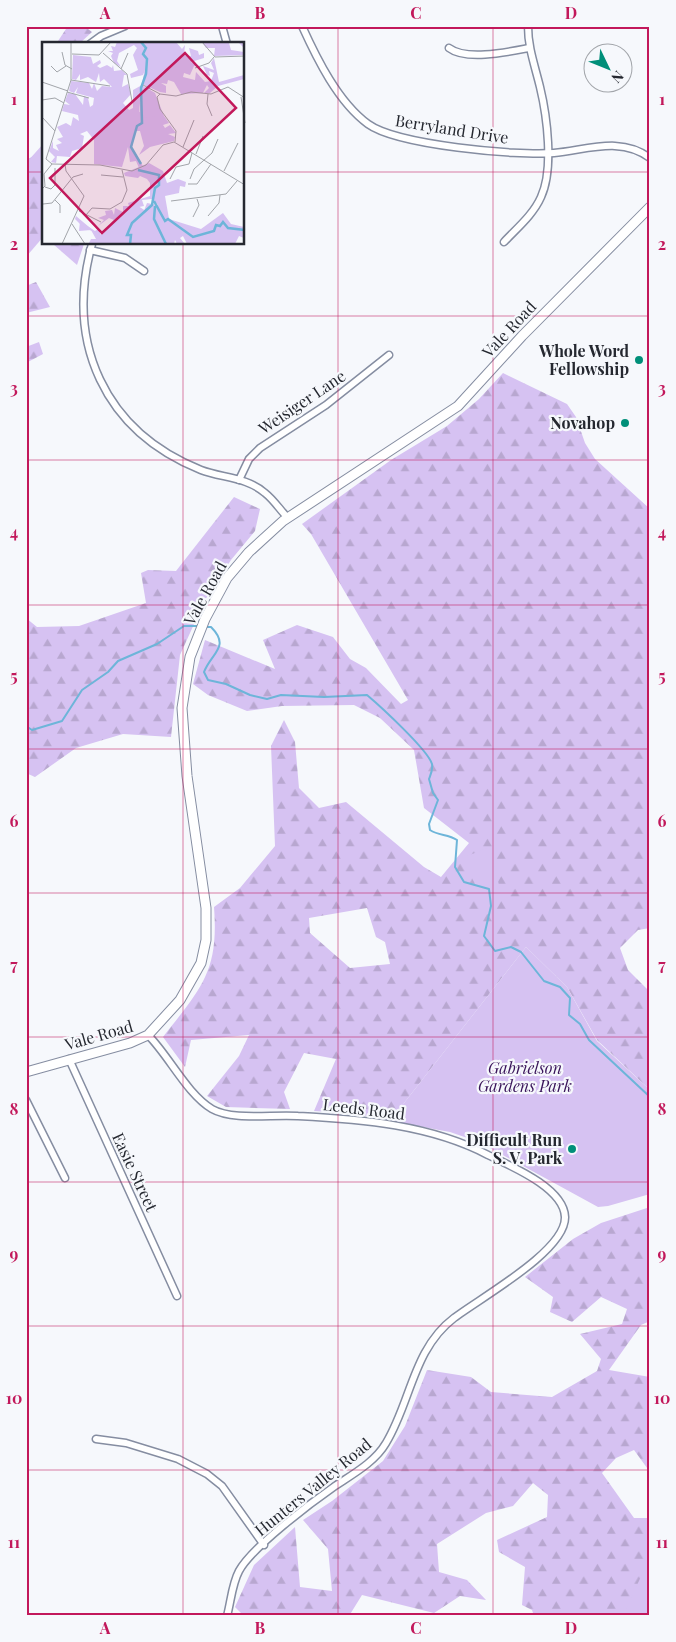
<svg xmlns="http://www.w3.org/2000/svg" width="676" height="1642" font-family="'Playfair Display',serif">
  <defs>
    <pattern id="forest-firs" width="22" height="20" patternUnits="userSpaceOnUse" patternTransform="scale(1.25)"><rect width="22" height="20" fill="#d6c2f2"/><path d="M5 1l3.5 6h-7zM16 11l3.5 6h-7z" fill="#b8a7d0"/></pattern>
  </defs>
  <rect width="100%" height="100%" fill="#f6f8fc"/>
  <g fill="url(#forest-firs)" fill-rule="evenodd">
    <polygon points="68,26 84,26 92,32 79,44 56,44"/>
    <polygon points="44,151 44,236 26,257 26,160"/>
    <polygon points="53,244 84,244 77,265"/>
    <polygon points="36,282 50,307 26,313 26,286"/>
    <polygon points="39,342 43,354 26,363 26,347"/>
    <path d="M503 373 567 404 576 417 585 443 595 459 650 509V928L638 930 620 948 628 970 650 992V1090L597 1040 567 987 526 947 390 1121 358 1114 314 1111 336 1059 304 1053 284 1092 290 1109 226 1107 207 1096 239 1056 249 1035 191 1040 185 1067 163 1037C201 988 219 972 214 907L240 888 275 846 271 746 284 720 295 742 299 788 319 808 346 802 424 867 441 877 469 843 424 808 414 750 380 718 354 705 282 706 247 711 208 695 193 684 205 640 275 669 263 640 297 625 333 637 350 659 366 668 401 704 408 700 311 534 302 524 391 460 447 426 479 399ZM367 908 376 937 385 942 390 964 350 968 310 933 309 918Z"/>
    <polygon points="234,497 260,509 255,531 231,560 205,600 180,655 171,737 123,734 76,748 35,777 26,773 26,618 37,627 79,626 146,603 141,573 148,570 176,571"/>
    <polygon points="650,1207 650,1321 641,1325 609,1370 650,1377 650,1472 634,1450 616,1458 602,1473 634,1518 650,1518 650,1616 534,1616 532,1610 522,1605 525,1567 499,1552 497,1540 547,1517 548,1495 533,1483 513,1506 486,1513 437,1544 439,1572 467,1580 486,1600 460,1596 434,1613 362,1595 349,1616 244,1616 235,1607 254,1565 295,1527 300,1587 332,1591 328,1549 303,1520 332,1501 383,1461 405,1426 427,1370 471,1377 491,1392 552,1397 597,1371 601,1359 580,1334 622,1324 627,1309 601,1297 572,1322 550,1312 553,1297 525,1277 573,1239 601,1223"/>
  </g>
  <g fill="#d6c2f2">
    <polygon points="44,143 44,164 32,177 26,191 26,163"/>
    <polygon points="490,847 502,898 487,908 462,858"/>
    <polygon points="526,947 567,987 597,1041 650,1090 650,1194 608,1206 598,1207 479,1142 450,1132 390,1121"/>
    <polygon points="650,1564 650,1616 623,1616 643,1572"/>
  </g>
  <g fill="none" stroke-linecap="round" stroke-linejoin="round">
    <g stroke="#6db5d9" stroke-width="2">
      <path d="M204 627H211C231 647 211 653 204 672L208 680 226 684 250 695 267 699 281 695 324 697 367 695C380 706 428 750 432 764 433 770 431 774 429 779L433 793 438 800 429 824 430 830C439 836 448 834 457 840L455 867 464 882 489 889 491 906 484 936 495 951 511 947 521 952 544 981 560 987 570 998 569 1015 580 1024 589 1040 650 1097"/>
      <polyline points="26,726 32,730 62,721 82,690 108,672 118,661 157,644 184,626 200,626"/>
    </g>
    <g stroke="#858da1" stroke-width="9">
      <g id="street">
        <polyline points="222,26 227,44"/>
        <path d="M302 26C317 59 338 102 368 124 397 145 516 156 554 153 587 150 621 136 650 158"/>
        <polyline points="90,44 101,36 125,26"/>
        <path d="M449 48C466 61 508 52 529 48"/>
        <path d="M504 242C517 228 533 215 541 197 554 169 547 116 540 87 535 66 528 48 528 26"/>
        <path d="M92 244C65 343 104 431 201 470 222 478 247 477 265 493 274 500 280 510 288 518"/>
        <polyline points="90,250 125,258 144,271"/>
        <polyline points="239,480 249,459 260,448 326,405 389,355"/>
        <path d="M148 1035C169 1056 187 1094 212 1109 233 1121 273 1114 298 1116 361 1119 431 1125 488 1155 511 1166 564 1188 565 1217 566 1251 480 1298 454 1318 413 1349 411 1402 386 1443 375 1462 353 1474 335 1486 312 1502 252 1547 239 1571 232 1584 231 1601 227 1616"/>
        <polyline points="69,1059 177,1296"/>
        <polyline points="26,1100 65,1178"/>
        <polyline points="96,1439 126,1443 178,1459 207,1474 222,1486 264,1545"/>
      </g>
    </g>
    <g stroke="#858da1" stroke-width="11">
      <polyline id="secondary" points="26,1072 130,1043 148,1035 180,1000 201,963 206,940 206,908 187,776 182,708 190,657 205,619 227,578 249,552 283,521 458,406 522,336 650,207"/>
    </g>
    <use href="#street" stroke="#fff" stroke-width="6"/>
    <use href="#secondary" stroke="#fff" stroke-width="9"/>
  </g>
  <path fill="none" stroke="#c2185b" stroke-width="1" stroke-opacity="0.55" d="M183 26V44M338 26V1616M493 26V1616M26 172H44M244 172H650M183 244V1616M26 316H650M26 460H650M26 605H650M26 749H650M26 893H650M26 1037H650M26 1182H650M26 1326H650M26 1470H650"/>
  <g fill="#008f79" stroke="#f6f8fc" stroke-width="2">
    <circle cx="639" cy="360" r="5"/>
    <circle cx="625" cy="423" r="5"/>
    <circle cx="572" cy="1149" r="5"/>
  </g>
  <g text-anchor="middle" stroke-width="4.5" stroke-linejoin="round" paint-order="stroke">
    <g font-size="16" fill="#252830" stroke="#f6f8fc">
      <text transform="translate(452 129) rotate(9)" y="6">Berryland Drive</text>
      <text transform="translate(509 329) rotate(-47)" y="6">Vale Road</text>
      <text transform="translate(302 402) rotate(-34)" y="6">Weisiger Lane</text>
      <text transform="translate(205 593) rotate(-61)" y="6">Vale Road</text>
      <text transform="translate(99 1035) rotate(-16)" y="6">Vale Road</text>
      <text transform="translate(364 1109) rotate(7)" y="6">Leeds Road</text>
      <text transform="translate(135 1172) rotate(65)" y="6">Easie Street</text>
      <text transform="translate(313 1487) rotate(-39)" y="6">Hunters Valley Road</text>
    </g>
    <g font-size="16" font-weight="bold" fill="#252830" stroke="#f6f8fc" text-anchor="end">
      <text x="629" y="357">Whole Word<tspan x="629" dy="18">Fellowship</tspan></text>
      <text x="615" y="429">Novahop</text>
      <text x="562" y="1146">Difficult Run<tspan x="562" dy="18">S. V. Park</tspan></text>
    </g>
    <g font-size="16" font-style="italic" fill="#39145a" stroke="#f6f8fc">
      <text x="525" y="1074">Gabrielson<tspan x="525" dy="18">Gardens Park</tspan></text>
    </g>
  </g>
  <g transform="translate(42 42)">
    <rect width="202" height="202" fill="#f6f8fc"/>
    <path d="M75 0H134L140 7 143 3 142 13 149 14 147 6 156 9 157 13 162 11V16L149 20 157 24H152L148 33 142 31 141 35 153 38 154 30 163 40 169 39 172 31 167 29 168 34 165 33 161 24 172 28 169 21 172 16 177 40 202 33V37L176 44 168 51H162L167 46 165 43 161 51 139 52 132 40 126 38 125 42 119 41 124 44V51L118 50 100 42 103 28 101 33 89 36 88 32 96 28 91 13 95 6 92 3 77 11 75 19 79 25 72 21 69 14 71 11 66 9H71L69 4 73 5ZM160 0H202L201 5 197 1H187L189 8 202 10V13L172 14 173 6H164ZM31 13 49 15 51 22 58 18 59 21 55 24 58 26 65 23 70 26 71 23 72 29 80 28 85 33H82L80 45 86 42 89 52 81 61 87 68 91 66V48L100 43 97 70 122 74 127 81 121 83 123 86 128 83 134 91 126 92 133 95 132 99 108 105 97 113 102 104 98 89H93L90 106 101 124 97 126 94 119 88 120 86 105 80 125 52 122V98L45 89 38 92 42 94 40 106 30 109 28 115 15 114 14 121 9 120 13 115 7 109 11 99V106L17 109 14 103 20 101 15 97 21 95 15 85 24 81 29 84 31 75 37 79 36 73 20 69 22 62 28 63 23 59 26 51 33 52 41 63 42 54 46 56 48 65 51 63 52 56 34 51 36 45 32 51 27 49 29 39 47 41 50 47 52 41 55 49 60 44 70 45 62 37 58 40 57 31 54 40 46 35 38 38V32L34 38 30 37ZM107 121 121 129 125 141 136 137 144 140 143 145 138 144 137 151 123 154 127 177 159 187 181 171 189 182 202 185V196L197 194 193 202H145L141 194 138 196 143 202H135L133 198 132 202H89L105 161 116 163 110 157 100 158 102 164 97 165 75 202 47 201 49 197H54L49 188 37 189 38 179 53 189 56 187 59 193 72 178 67 176 56 184 62 178 56 176 64 173 63 169 70 168 72 173 73 166 81 170V164H87L86 161 108 154V141L105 137 98 134 96 136 83 134 82 131Z" fill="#d6c2f2"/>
    <path d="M100 0 115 2 130 12 149 16 117 20 109 26 108 46 100 42 105 17ZM100 43 113 51 122 74 97 76ZM90 160 116 177 108 202H61L54 191 41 185 33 177 34 174 61 197 70 190 75 177 64 175 65 169 72 175 81 171Z" fill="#d6c2f2"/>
    <path fill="none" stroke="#6db5d9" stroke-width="2.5" d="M99 0 104 6 101 12 105 17 104 32 99 46 100 81 95 84 89 105 99 122M112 159 123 179 126 177 151 195 172 189 174 183 178 184 181 180 186 186 203 188M113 164 112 177 124 202M88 202 89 193H85L90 181 110 163 113 146 117 143V133L96 128"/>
    <path fill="none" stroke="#a2a5aa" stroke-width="1" d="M136 0H157M160 0 173 15 203 14M20 10 23 23 30 27M61 11 85 32 90 59M30 12 57 13 69 0M9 24 15 30 24 24M153 26 167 21 172 15M79 27 86 11M29 38 68 44M0 40 26 49M101 43 118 52 134 54 149 50 169 52 186 45 203 56M25 50 47 56M118 52 115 55 118 67 134 89 133 100M166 52 165 62 170 74M199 55 203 81M0 58 13 56 22 61M0 75 13 89M141 105 152 78M154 112 161 94M10 122 58 123 90 129 104 123 121 103 132 100 203 143M10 122 4 117 29 38V0M182 129 196 101M59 133 81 135M128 137 134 125 147 122 150 111M148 137 152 127 170 111 176 97M146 142H155L169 122M3 145 9 147 13 143V126M0 147 3 144 2 132 10 122M13 158 18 163V171M129 159 184 152 195 139M1 162 10 161 31 135 41 132M37 169 59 180M44 173 50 166 68 167 80 160 85 148 80 128M166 174 177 161 178 153M151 175 157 163 155 157M30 182 43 202M20 202 42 154 24 129 23 122"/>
    <path fill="#c2185b" fill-opacity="0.15" stroke="#c2185b" stroke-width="2.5" d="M143 11 194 66 60 191 8 136Z"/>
    <rect width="202" height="202" fill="none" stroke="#252830" stroke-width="2.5"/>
  </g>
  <rect width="676" height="1642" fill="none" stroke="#f6f8fc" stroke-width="55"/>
  <g transform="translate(608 68) rotate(133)"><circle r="24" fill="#f6f8fc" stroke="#a2a5aa"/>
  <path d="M0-4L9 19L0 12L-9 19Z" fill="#008f79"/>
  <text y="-8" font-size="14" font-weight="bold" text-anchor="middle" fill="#252830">N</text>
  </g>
  <rect x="28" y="28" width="620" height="1586" fill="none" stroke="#c2185b" stroke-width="2"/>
  <g font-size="16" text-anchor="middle" font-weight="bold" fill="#c2185b">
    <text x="105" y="19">A</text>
    <text x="260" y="19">B</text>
    <text x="416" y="19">C</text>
    <text x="571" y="19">D</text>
    <text x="14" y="105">1</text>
    <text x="662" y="105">1</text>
    <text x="14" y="250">2</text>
    <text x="662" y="250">2</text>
    <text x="14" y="394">3</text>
    <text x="662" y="394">3</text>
    <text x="14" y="538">4</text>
    <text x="662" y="538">4</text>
    <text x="14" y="682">5</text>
    <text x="662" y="682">5</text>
    <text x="14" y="827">6</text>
    <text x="662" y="827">6</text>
    <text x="14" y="971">7</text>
    <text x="662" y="971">7</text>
    <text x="14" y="1115">8</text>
    <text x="662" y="1115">8</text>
    <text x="14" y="1260">9</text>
    <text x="662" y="1260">9</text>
    <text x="14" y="1404">10</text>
    <text x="662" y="1404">10</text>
    <text x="14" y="1548">11</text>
    <text x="662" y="1548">11</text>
    <text x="105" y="1634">A</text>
    <text x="260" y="1634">B</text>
    <text x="416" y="1634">C</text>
    <text x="571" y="1634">D</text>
  </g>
</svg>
